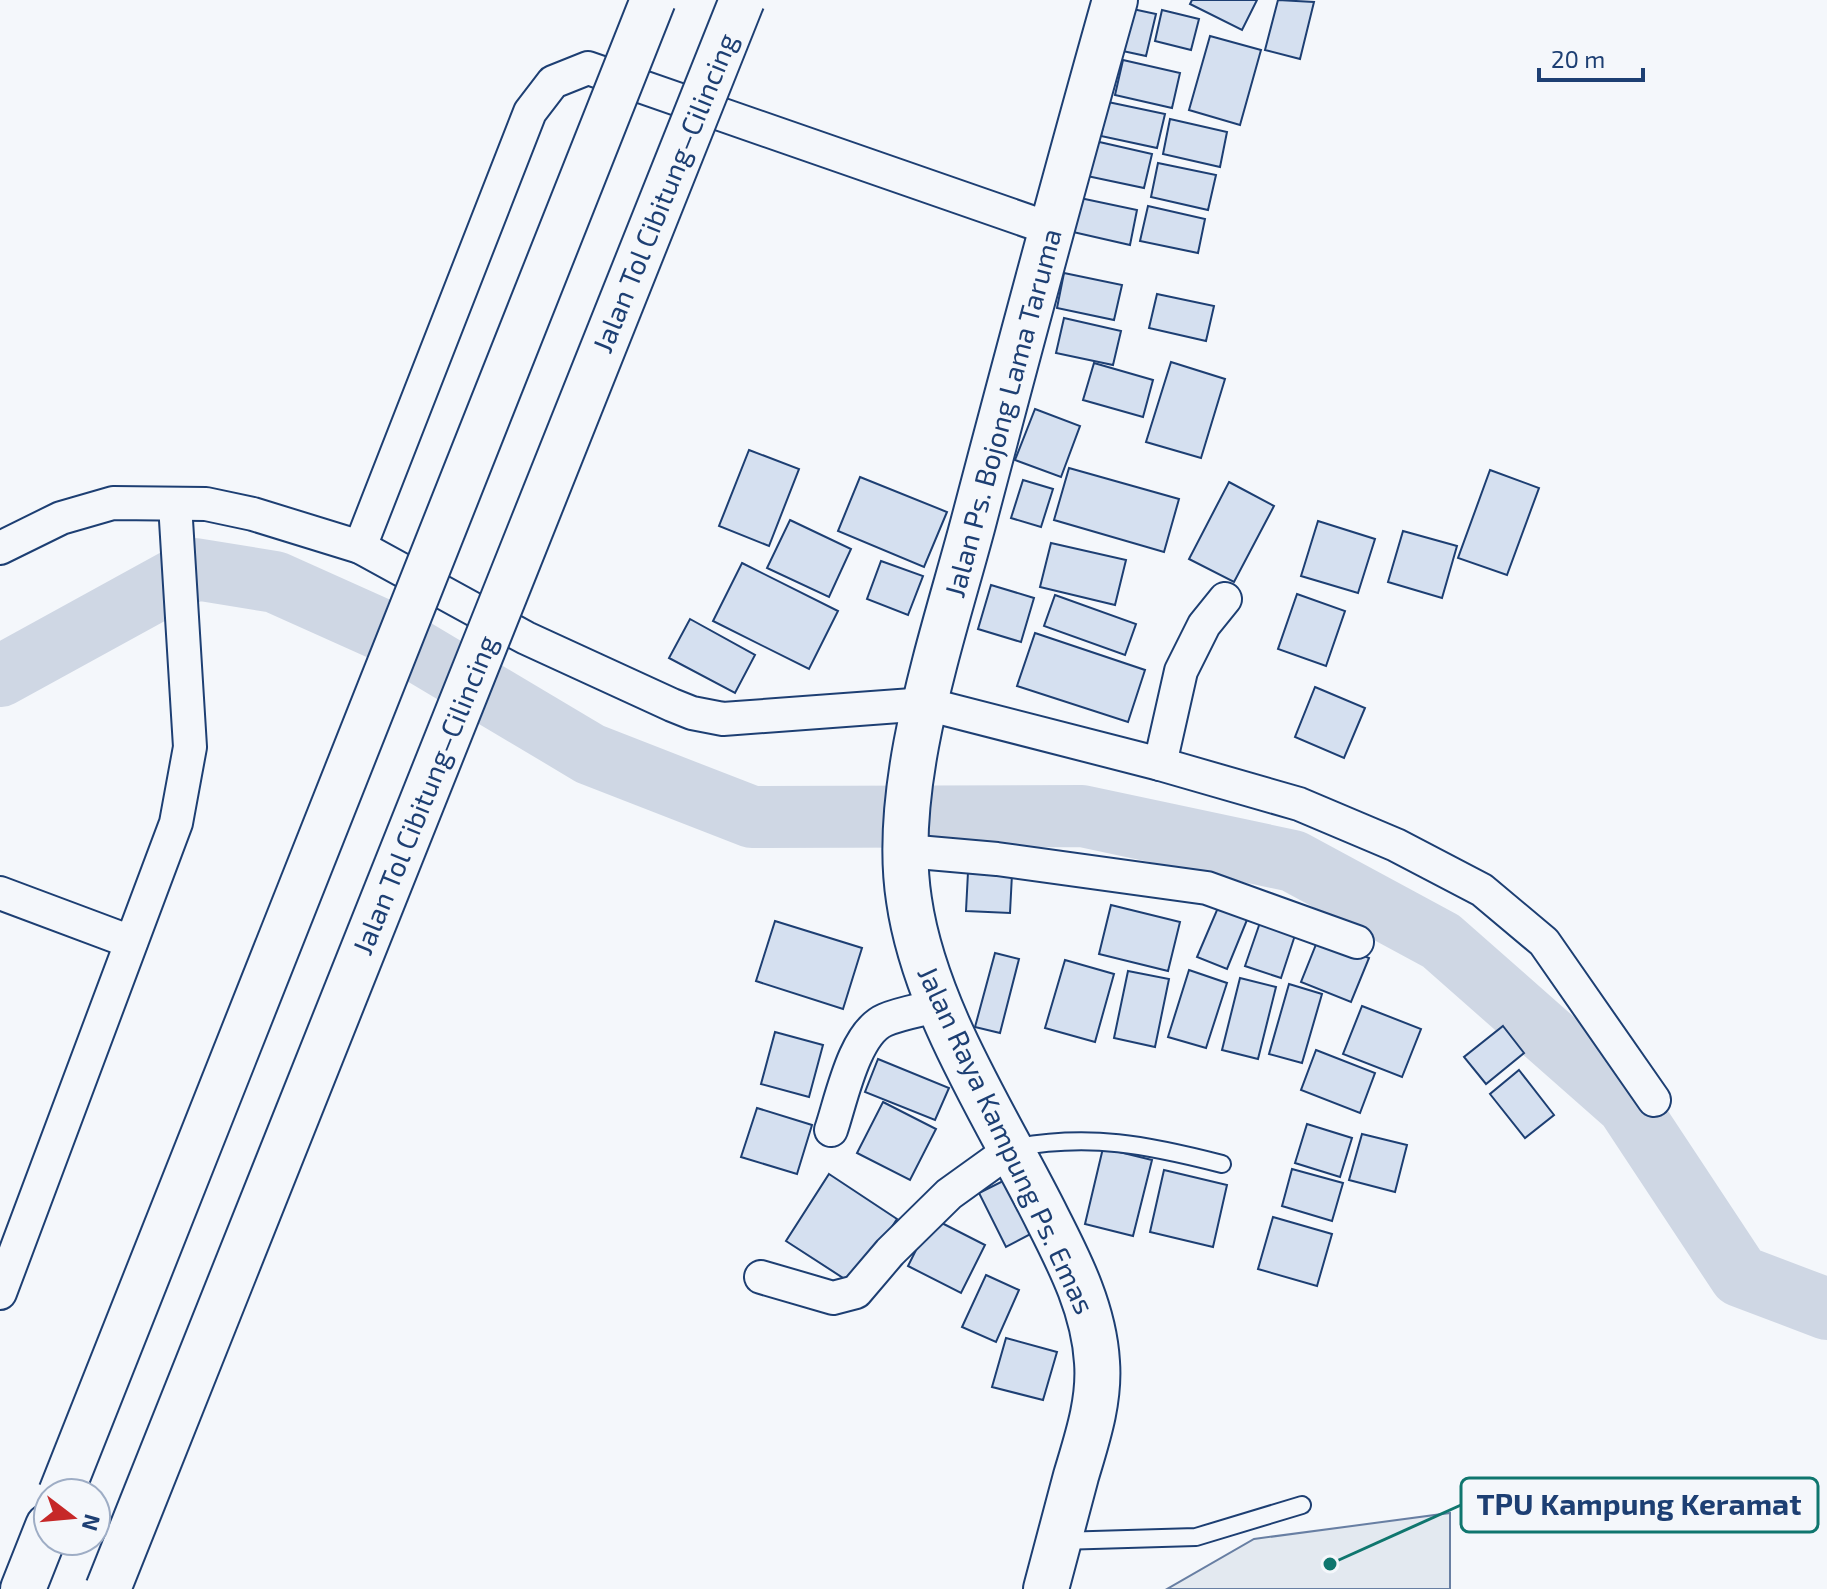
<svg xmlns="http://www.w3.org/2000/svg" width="1827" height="1589" font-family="'Exo 2',sans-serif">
  <rect width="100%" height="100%" fill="#f4f7fb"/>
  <polygon fill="#e3e9f0" stroke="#687fa3" stroke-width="2" points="1450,1513 1450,1589 1167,1589 1254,1539"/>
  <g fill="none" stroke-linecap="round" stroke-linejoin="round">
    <polyline stroke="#cfd7e4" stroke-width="62" points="0,676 195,569 275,582 382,630 590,754 752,817 1082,816 1293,861 1441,941 1627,1105 1740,1276 1827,1309"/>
  </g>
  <g fill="#d5e0f0" stroke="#1d3f73" stroke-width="2">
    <polygon points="1192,0 1257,0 1242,30 1190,4"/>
    <polygon points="1278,0 1314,2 1300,59 1265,50"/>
    <polygon points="1128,8 1156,14 1146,56 1118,50"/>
    <polygon points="1162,10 1199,19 1191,50 1155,41"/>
    <polygon points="1210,36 1261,50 1240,125 1189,110"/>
    <polygon points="1123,60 1180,73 1172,108 1115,95"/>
    <polygon points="1108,102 1165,114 1157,148 1101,136"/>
    <polygon points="1170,119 1227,132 1220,167 1163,154"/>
    <polygon points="1095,141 1152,154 1144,188 1087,176"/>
    <polygon points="1158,163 1216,175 1208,210 1151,197"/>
    <polygon points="1080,198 1137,210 1130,245 1073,232"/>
    <polygon points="1148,206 1205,219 1198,253 1140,241"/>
    <polygon points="1064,273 1122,285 1114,320 1057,308"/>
    <polygon points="1157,294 1214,306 1206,341 1149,328"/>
    <polygon points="1064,318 1121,331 1113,365 1056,353"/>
    <polygon points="1171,362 1225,379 1201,458 1146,442"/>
    <polygon points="1094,363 1153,380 1143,417 1083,400"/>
    <polygon points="1035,409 1080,426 1061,477 1015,460"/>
    <polygon points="749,450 799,469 769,546 719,526"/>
    <polygon points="1069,468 1179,499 1164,552 1054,520"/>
    <polygon points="1490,470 1539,488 1507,575 1458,558"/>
    <polygon points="860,477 947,512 924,567 838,531"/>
    <polygon points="1023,480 1053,489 1041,527 1011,518"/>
    <polygon points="1229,482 1274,506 1234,582 1189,559"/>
    <polygon points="790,520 851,549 829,597 767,568"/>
    <polygon points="1318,521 1375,539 1358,593 1301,576"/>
    <polygon points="1403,531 1457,546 1442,598 1388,582"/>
    <polygon points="1051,543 1126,560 1115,605 1040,587"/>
    <polygon points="881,561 923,576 908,615 867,599"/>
    <polygon points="742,563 838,611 809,669 713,621"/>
    <polygon points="991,585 1034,598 1021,642 978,629"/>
    <polygon points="1297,594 1345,611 1326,666 1278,649"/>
    <polygon points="1055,595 1136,624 1125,655 1044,626"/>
    <polygon points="690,619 755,655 735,693 669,658"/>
    <polygon points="1035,633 1145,670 1128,722 1017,686"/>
    <polygon points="1315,687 1365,708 1344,758 1295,737"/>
    <polygon points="968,872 1012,874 1010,913 966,911"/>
    <polygon points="1220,903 1249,915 1227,969 1197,957"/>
    <polygon points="1111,905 1180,922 1168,971 1099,954"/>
    <polygon points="1264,911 1299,923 1281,978 1245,966"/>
    <polygon points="775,921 862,948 843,1009 756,981"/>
    <polygon points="1319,937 1369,958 1351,1002 1301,982"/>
    <polygon points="995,953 1019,959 1000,1033 975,1027"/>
    <polygon points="1065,960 1114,974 1095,1042 1045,1028"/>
    <polygon points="1189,970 1227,983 1206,1048 1168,1037"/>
    <polygon points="1128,971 1169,979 1155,1047 1114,1038"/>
    <polygon points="1240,978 1276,987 1258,1059 1222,1050"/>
    <polygon points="1289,984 1322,994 1302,1063 1269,1054"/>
    <polygon points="1362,1006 1421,1029 1402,1077 1343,1054"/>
    <polygon points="1503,1026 1524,1053 1486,1084 1464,1057"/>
    <polygon points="775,1032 823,1045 809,1097 761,1084"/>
    <polygon points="1316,1050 1375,1073 1360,1113 1301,1090"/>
    <polygon points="878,1059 949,1088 935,1120 865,1092"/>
    <polygon points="1519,1070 1554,1115 1525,1138 1490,1094"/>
    <polygon points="883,1102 936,1129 910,1180 857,1153"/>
    <polygon points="757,1108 812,1125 797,1174 741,1157"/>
    <polygon points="1307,1124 1352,1138 1340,1177 1295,1163"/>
    <polygon points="1362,1134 1407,1145 1395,1192 1349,1180"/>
    <polygon points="1103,1148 1152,1160 1133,1236 1085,1224"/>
    <polygon points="1292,1169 1343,1183 1332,1221 1282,1206"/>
    <polygon points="1164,1170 1227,1185 1213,1247 1150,1232"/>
    <polygon points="829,1174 897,1219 854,1285 786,1241"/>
    <polygon points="1017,1174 1044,1227 1006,1247 979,1193"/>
    <polygon points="1273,1217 1332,1234 1317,1286 1258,1269"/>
    <polygon points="932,1218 985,1245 961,1293 908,1266"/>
    <polygon points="986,1275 1019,1290 996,1342 962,1327"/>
    <polygon points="1006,1338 1057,1352 1043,1400 992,1387"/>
  </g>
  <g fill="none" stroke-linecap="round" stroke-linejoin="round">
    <g stroke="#1d3f73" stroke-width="20">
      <g id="lane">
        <path d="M1013 1148C1089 1133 1148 1145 1222 1164"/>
        <polyline points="1059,1541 1196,1537 1302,1505"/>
      </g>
    </g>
    <g stroke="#1d3f73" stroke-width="36">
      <g id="street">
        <polyline points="360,547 530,112 553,82 588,68 1051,229"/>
        <polyline points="0,548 61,518 113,503 206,504 253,514 360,547 526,638 672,705 692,713 723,719 926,704 1160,764 1181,671 1204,625 1225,599"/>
        <polyline points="1160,764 1299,804 1396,845 1482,890 1544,942 1654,1100"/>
        <polyline points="906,851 997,859 1207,888 1357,942"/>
        <polyline points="0,893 131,942"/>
        <path d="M831 1130C841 1101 854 1033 885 1020 901 1013 922 1010 940 1005"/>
        <polyline points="761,1277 833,1298 856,1292 890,1252 949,1194 1013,1148"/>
        <polyline points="0,1293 176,823 190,747 175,504"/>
      </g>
    </g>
    <g stroke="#1d3f73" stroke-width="48">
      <path id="primary" d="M1046 1589C1056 1551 1066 1514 1076 1476 1087 1439 1100 1401 1097 1362 1094 1311 1071 1265 1048 1220 999 1121 925 1011 909 900 891 785 943 637 973 524 1019 349 1066 174 1115 0"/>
    </g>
    <g stroke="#1d3f73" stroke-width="48">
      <polyline id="highway" points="23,1589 48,1526"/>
    </g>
    <use href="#lane" stroke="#f4f7fb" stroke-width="16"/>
    <use href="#street" stroke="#f4f7fb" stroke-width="32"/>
    <use href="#primary" stroke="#f4f7fb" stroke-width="44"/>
    <use href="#highway" stroke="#f4f7fb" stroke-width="44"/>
    <g stroke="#1d3f73" stroke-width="48" stroke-linecap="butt">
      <g id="highway-bridge">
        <polyline points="61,1493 653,0"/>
        <polyline points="108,1589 742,0"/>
      </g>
    </g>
    <use href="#highway-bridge" stroke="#f4f7fb" stroke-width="44"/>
  </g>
  <g text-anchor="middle" stroke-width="6" stroke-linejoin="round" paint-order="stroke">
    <g font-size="28" fill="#1d3f73" stroke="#f4f7fb">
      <text transform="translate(665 193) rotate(-68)" y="10">Jalan Tol Cibitung–Cilincing</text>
      <text transform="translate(1003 413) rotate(-75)" y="10">Jalan Ps. Bojong Lama Taruma</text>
      <text transform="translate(425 795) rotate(-68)" y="10">Jalan Tol Cibitung–Cilincing</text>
      <text transform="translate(1006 1140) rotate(65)" y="10">Jalan Raya Kampung Ps. Emas</text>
    </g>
  </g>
  <path fill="none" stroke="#0f766e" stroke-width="3" d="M1330 1564L1461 1505"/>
  <circle fill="#0f766e" stroke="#f4f7fb" stroke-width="3" cx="1330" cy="1564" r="8"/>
  <rect fill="#f4f7fb" stroke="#0f766e" stroke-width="3" x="1461" y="1478" width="357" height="54" rx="8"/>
  <g font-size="30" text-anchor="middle" font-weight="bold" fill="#1d3f73">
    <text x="1639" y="1515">TPU Kampung Keramat</text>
  </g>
  <g transform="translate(72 1517) rotate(106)"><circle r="38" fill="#f4f7fb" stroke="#9eadc5" stroke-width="2"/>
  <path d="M0-6L14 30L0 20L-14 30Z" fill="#c62828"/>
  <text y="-12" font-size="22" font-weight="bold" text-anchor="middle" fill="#1d3f73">N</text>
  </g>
  <path d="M1539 68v12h104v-12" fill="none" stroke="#1d3f73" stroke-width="4"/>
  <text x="1551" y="68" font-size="24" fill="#1d3f73" stroke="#f4f7fb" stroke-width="6" paint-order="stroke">20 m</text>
</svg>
